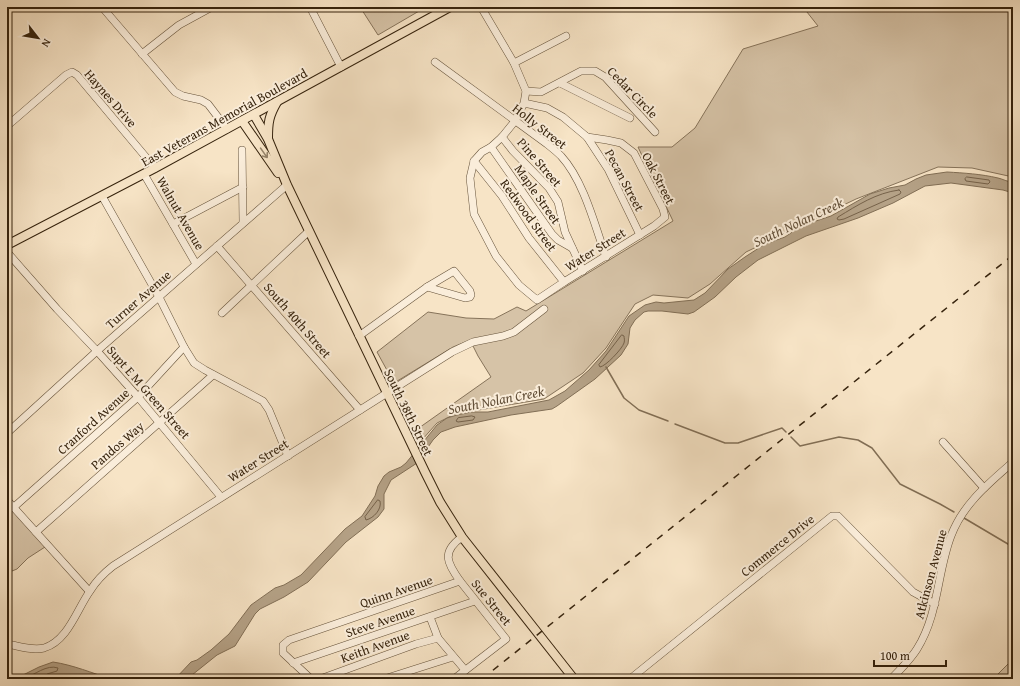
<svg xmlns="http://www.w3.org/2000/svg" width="1020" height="686" font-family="'Gentium Book Plus',serif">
  <rect width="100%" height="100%" fill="#f7e4c6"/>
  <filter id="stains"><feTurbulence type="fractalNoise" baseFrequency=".005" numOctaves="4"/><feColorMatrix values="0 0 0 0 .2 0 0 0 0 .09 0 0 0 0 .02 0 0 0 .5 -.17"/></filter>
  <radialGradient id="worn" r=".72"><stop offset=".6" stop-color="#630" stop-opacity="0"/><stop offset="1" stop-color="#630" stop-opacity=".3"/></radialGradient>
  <g fill="#d6c3a7" stroke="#86735a">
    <polygon points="360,7 426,7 378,35"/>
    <polygon points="803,7 1013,7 1013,177 972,168 938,167 856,199 746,252 710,284 688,298 653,295 635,304 606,348 583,373 544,399 455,414 437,423 421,441 416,430 491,377 478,356 470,340 453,347 394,383 377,352 428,312 466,318 494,319 517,307 526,311 673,221 638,147 672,147 695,128 743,49 818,26"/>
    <polygon points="7,501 45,547 28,558 17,569 7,573"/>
    <polygon points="1013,659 1013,679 993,679"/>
  </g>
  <g fill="#b5a287" stroke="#826f56">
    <path d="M947 172C964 173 981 174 998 178 1003 179 1007 182 1013 182V193L1003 190 951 183 925 186 893 203 858 218 806 236 758 260 736 277 715 297 694 312 688 314 662 311H648L644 312 635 320 630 328 628 344 621 355 595 379 557 406 552 409 511 415 455 427 441 432 433 440 417 463 391 480 384 494V509L378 517 346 542 308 582 284 597 260 609 255 614 235 646 217 655 187 679H175L191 662 197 660 211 650 229 634 251 605 275 588 284 585 301 575 345 529 362 516 375 496 378 486 384 476 389 472 401 467 406 463 437 425 447 418 457 415 471 412H488L549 400 565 391 589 370 606 351 629 316 645 305 656 302 664 303 694 300 705 293 728 269 745 257 765 244 785 237 801 226 831 216 870 194 889 188 905 185 916 179 926 175Z"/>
    <path d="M53 662C73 665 92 673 111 679H76L65 675H58L44 679H15L39 667Z"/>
  </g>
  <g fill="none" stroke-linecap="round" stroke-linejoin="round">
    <g stroke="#76624a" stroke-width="1">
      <polygon points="967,177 989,180 990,182 988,184 966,181 965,179"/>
      <path d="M899 190 901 192 900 194 844 219 839 220 837 219 838 217C858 205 876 193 899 190Z"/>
      <path d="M622 335 624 336C624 338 625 340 624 343 622 349 606 366 600 367L599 365Z"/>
      <polygon points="472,416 475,417 473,420 458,422 456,421 458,418"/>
      <path d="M378 500 380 501C382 509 374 518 366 520L365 517Z"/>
      <path d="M24 679C34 675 47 664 58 668L57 671 47 674 46 679"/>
    </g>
    <g stroke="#826f56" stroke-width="1.5">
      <polyline points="606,367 624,398 639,410 668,421"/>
      <polyline points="675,424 725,443 738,443 782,428 786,432"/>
      <polyline points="791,437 800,446 839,437 858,440 872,448 900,484 940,504 954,512"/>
      <polyline points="964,518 1013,547"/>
    </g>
    <g stroke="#66533b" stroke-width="8">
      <g id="minor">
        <polyline points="102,7 175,92 183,96 201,100 208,104 227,129"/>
        <polyline points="310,7 341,67"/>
        <polyline points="481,7 514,63 526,91 524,103 515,121 502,137 491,147 482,152 474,161 470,178 474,214 496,256 519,285 537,300 564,282 654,226 665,217 663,209 634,153 621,143 607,140 587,137 563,117 547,108 524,103"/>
        <polyline points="142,54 179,25 212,7"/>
        <path d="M435 62 547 144C552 148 557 152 561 156 584 181 595 226 606 257"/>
        <polyline points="514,63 566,36"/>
        <polyline points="560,83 630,118"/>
        <polyline points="526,91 541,92 581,71 595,71 605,77 655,132"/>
        <polyline points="7,126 66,75 72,72 77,75 155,168"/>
        <polyline points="502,137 513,151 549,188 558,202 565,232 583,271"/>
        <polyline points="587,137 608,169 640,235"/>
        <polyline points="491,147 552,234 558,240 572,248"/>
        <polyline points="242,150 243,222"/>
        <polyline points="474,161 502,196 529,238 564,282"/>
        <polyline points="144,174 196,264"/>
        <polyline points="102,196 159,297 184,347 194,363 205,370 263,401 269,410 288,456"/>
        <polyline points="173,224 243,187"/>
        <polyline points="217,246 360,410"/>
        <polyline points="7,252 57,309 97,351 138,397 221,497"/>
        <polygon points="454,271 470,291 471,295 470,297 465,298 427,287"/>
        <polyline points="222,313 309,231"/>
        <polyline points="359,336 427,287"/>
        <polyline points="7,433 97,351 287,185"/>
        <polyline points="943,442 984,488"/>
        <polyline points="7,500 89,591"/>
        <polyline points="14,507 138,397 184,347"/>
        <polyline points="36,532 213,375"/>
        <polyline points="430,617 438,638 465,670"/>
        <path d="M7 644C19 646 32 651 44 648 68 641 77 609 90 591 96 581 104 573 113 566L452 352 473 342 503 336 514 332 544 309"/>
        <polyline points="293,663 475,601"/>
        <path d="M311 679 283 653V645L289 640 460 581C447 563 441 552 462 537"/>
        <polyline points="320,679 416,644 438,638"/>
        <polyline points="384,679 453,657"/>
        <polyline points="454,679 506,639 460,581"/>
        <polyline points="630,679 832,516 838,516 913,592 935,604"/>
        <path d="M891 679C900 670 910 660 917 649 939 614 937 572 951 536 963 504 988 484 1013 462"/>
      </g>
    </g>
    <g stroke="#36230d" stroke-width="10">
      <g id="major">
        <polyline points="254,115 268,139 287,185 425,472 440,502 462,537 574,679"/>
        <polyline points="242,121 278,173"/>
        <path d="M268 138C268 122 269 116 277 102"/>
        <polyline points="7,245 155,168 450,7"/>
      </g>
    </g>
    <use href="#minor" stroke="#faedda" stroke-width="7"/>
    <use href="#major" stroke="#f7e4c6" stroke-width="8"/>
    <polyline stroke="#36230d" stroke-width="1.5" stroke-dasharray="7 7" stroke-linecap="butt" points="482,679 1013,255"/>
  </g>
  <defs><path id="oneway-shaft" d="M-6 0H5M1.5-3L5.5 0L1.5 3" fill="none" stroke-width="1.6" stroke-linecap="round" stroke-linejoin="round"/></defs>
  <use stroke="#96846a" href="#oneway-shaft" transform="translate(264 153) rotate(55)"/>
  <g text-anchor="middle" stroke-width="4" stroke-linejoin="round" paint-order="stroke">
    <g font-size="13" fill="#36230d" stroke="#faedda">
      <text transform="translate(633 92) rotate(46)" y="5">Cedar Circle</text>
      <text transform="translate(111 98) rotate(49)" y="5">Haynes Drive</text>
      <text transform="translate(224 117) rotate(-29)" y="5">East Veterans Memorial Boulevard</text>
      <text transform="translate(540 126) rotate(38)" y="5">Holly Street</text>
      <text transform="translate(540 162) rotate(49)" y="5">Pine Street</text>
      <text transform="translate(659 178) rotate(63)" y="5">Oak Street</text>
      <text transform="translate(625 180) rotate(62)" y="5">Pecan Street</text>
      <text transform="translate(538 194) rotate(55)" y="5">Maple Street</text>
      <text transform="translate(181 213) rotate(60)" y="5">Walnut Avenue</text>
      <text transform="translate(529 215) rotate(54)" y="5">Redwood Street</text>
      <text transform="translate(595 249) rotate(-32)" y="5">Water Street</text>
      <text transform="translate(138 299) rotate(-41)" y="5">Turner Avenue</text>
      <text transform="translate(298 320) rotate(49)" y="5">South 40th Street</text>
      <text transform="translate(149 392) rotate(49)" y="5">Supt E M Green Street</text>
      <text transform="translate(409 412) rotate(64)" y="5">South 38th Street</text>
      <text transform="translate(93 421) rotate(-42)" y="5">Cranford Avenue</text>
      <text transform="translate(117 445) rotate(-41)" y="5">Pandos Way</text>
      <text transform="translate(258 460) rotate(-32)" y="5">Water Street</text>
      <text transform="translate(777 545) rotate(-39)" y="5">Commerce Drive</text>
      <text transform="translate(930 574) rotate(-75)" y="5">Atkinson Avenue</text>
      <text transform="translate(396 591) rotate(-19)" y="5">Quinn Avenue</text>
      <text transform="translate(492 602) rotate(51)" y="5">Sue Street</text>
      <text transform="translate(380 621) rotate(-19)" y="5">Steve Avenue</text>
      <text transform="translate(375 646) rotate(-20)" y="5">Keith Avenue</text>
    </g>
    <g font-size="14" font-style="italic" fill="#624f38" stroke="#faedda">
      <text transform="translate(798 222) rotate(-25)" y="5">South Nolan Creek</text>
      <text transform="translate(496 400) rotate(-11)" y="5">South Nolan Creek</text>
    </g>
  </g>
  <rect width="1020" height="686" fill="none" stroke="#f7e4c6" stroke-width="24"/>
  <rect x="8" y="8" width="1004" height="670" fill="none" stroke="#36230d" stroke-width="2"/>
  <rect x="12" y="12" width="996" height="662" fill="none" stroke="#36230d"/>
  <g transform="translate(38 38) rotate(121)" stroke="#faedda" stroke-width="3" paint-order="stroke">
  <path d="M0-3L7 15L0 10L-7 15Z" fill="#36230d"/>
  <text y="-6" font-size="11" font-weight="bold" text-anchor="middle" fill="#36230d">N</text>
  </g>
  <path d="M874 660v6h72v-6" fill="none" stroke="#36230d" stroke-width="2"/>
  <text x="880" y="660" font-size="12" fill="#36230d" stroke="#faedda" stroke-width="3" paint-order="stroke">100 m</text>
  <rect width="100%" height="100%" filter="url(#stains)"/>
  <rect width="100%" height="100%" fill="url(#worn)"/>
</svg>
